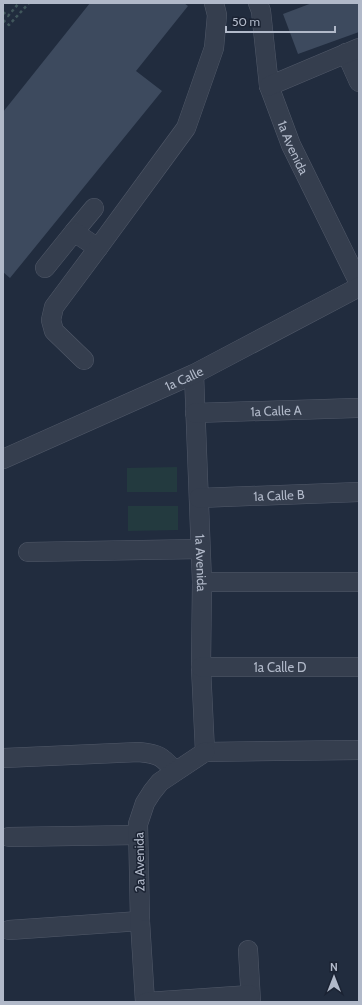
<svg xmlns="http://www.w3.org/2000/svg" width="362" height="1005" font-family="Cabin,sans-serif">
  <rect width="100%" height="100%" fill="#212c3e"/>
  <g fill="#233a3f">
    <polygon points="177,467 177,492 127,492 127,468"/>
    <polygon points="128,506 178,506 178,530 128,531"/>
  </g>
  <g fill="#3d4a5e">
    <polygon points="90,3 184,3 188,6 136,71 162,91 10,278 3,272 3,112"/>
    <polygon points="312,3 359,3 359,32 298,54 283,14"/>
  </g>
  <g fill="none" stroke-linecap="round" stroke-linejoin="round">
    <g stroke="#515969" stroke-width="20">
      <g id="minor">
        <path id="s1" d="M258 3 261 11 269 86 291 145 359 283"/>
        <polyline points="346,53 359,82"/>
        <polyline points="269,86 359,48"/>
        <polyline points="74,232 94,208"/>
        <polyline points="45,268 74,232 98,248"/>
        <polyline points="84,360 54,331 51,320 54,307 98,248 186,128 214,48 217,15 214,3"/>
        <path id="s2" d="M194 374 202 582 201 667 205 752"/>
        <path id="s3" d="M195 413 356 408"/>
        <path id="s4" d="M3 459 194 374 359 287"/>
        <path id="s5" d="M199 498 359 492"/>
        <polyline points="28,552 200,549"/>
        <polyline points="202,582 359,582"/>
        <path id="s6" d="M201 667H359"/>
        <polyline points="205,752 359,750"/>
        <path d="M4 758 139 752C160 754 162 757 175 771"/>
        <polyline points="9,837 137,835"/>
        <polyline points="9,930 140,921"/>
        <polyline points="248,950 251,1002"/>
        <polyline points="145,1002 140,921 138,824 145,803 152,792 160,782 205,752"/>
        <polyline points="147,1002 250,995"/>
      </g>
    </g>
    <g stroke="#41575c" stroke-width="2.5" stroke-dasharray="3 3" stroke-linecap="butt">
      <polyline points="3,12 8,16 19,3"/>
      <polyline points="3,20 9,25 29,3"/>
    </g>
    <use href="#minor" stroke="#353e4e" stroke-width="19"/>
  </g>
  <g text-anchor="middle" stroke-width="3" stroke-linejoin="round" paint-order="stroke">
    <g font-size="13" fill="#b1b9c9" stroke="#1b2333">
      <text dy="5" stroke="none"><textPath href="#s1" startOffset="150">1a Avenida</textPath></text>
      <text dy="5" stroke="none"><textPath href="#s4" startOffset="198">1a Calle</textPath></text>
      <text dy="5" stroke="none"><textPath href="#s3" startOffset="81">1a Calle A</textPath></text>
      <text dy="5" stroke="none"><textPath href="#s5" startOffset="80">1a Calle B</textPath></text>
      <text dy="5" stroke="none"><textPath href="#s2" startOffset="189">1a Avenida</textPath></text>
      <text dy="5" stroke="none"><textPath href="#s6" startOffset="79">1a Calle D</textPath></text>
      <text transform="translate(139 862) rotate(-91)" y="5">2a Avenida</text>
    </g>
  </g>
  <rect width="362" height="1005" fill="none" stroke="#b1b9c9" stroke-width="8"/>
  <g transform="translate(334 977)" stroke="#1b2333" stroke-width="3" paint-order="stroke">
  <path d="M0-3L7 15L0 10L-7 15Z" fill="#b1b9c9"/>
  <text y="-6" font-size="11" font-weight="bold" text-anchor="middle" fill="#b1b9c9">N</text>
  </g>
  <path d="M226 26v6h109v-6" fill="none" stroke="#b1b9c9" stroke-width="2"/>
  <text x="232" y="26" font-size="12" fill="#b1b9c9" stroke="#1b2333" stroke-width="3" paint-order="stroke">50 m</text>
</svg>
